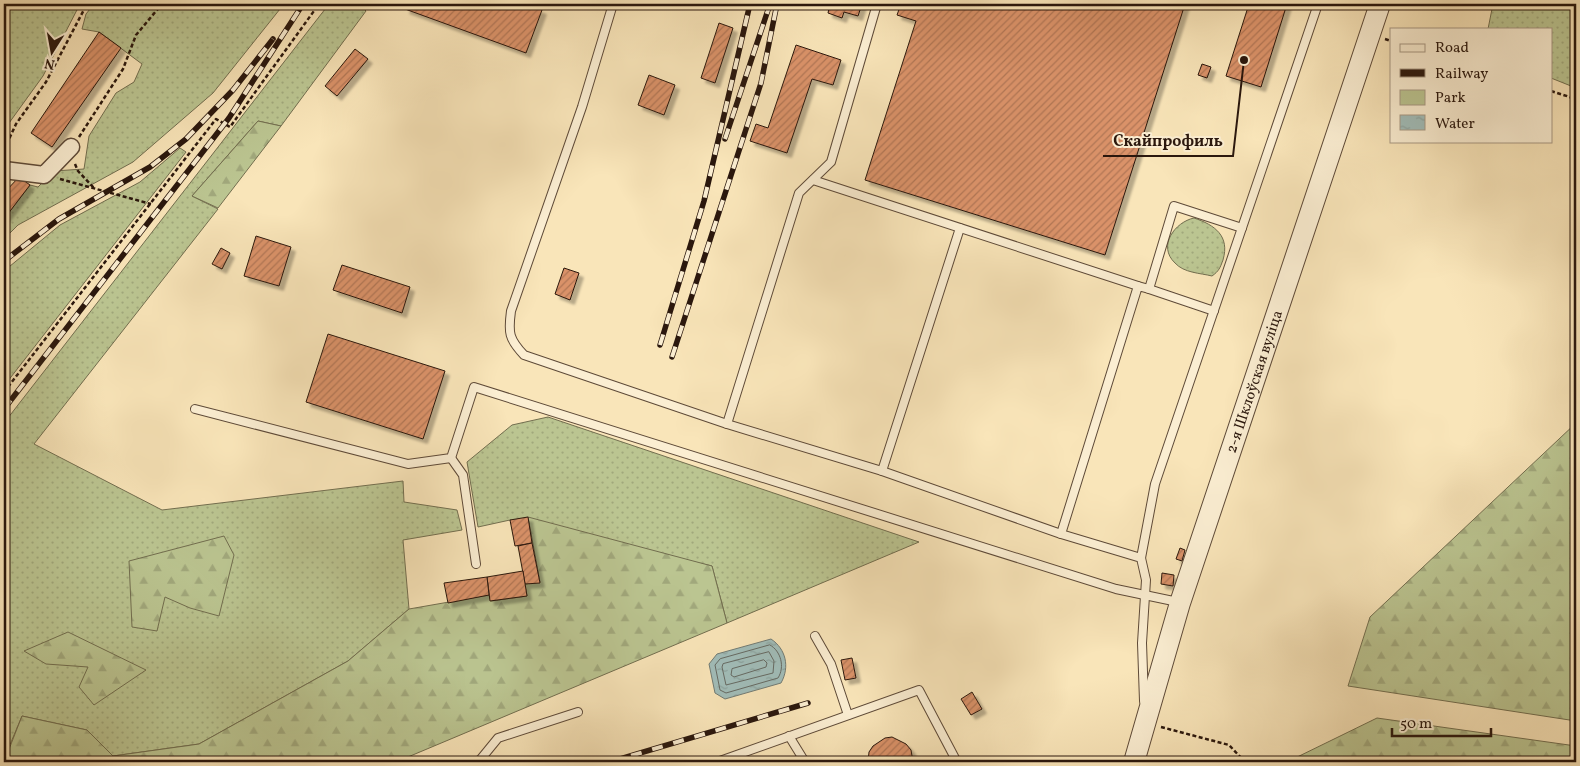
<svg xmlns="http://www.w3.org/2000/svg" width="1580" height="766" font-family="Vollkorn,serif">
  <defs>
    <pattern id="green-dots" width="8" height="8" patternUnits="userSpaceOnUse" patternTransform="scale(1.25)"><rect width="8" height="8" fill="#bbc591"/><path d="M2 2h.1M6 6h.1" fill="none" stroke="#a1a87c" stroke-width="1.8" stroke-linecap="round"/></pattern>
    <pattern id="forest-firs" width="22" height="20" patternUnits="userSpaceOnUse" patternTransform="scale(1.25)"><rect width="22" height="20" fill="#bbc591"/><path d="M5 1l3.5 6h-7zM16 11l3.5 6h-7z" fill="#a1a87c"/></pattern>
    <pattern id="water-ripples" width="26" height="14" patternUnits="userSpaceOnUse" patternTransform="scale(1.25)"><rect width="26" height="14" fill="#a1bdb9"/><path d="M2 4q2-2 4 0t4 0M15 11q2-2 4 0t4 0" fill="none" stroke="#8ba29e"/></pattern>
    <pattern id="building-hatch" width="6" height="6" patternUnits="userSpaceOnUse" patternTransform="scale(1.25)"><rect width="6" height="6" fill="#da9269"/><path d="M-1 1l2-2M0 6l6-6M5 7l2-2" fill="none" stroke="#b17655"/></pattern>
    <filter id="shadow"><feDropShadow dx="4.5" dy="4.5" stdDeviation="1" flood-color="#0004"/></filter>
  </defs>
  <rect width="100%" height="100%" fill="#f9e5b9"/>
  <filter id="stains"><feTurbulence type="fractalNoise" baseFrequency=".004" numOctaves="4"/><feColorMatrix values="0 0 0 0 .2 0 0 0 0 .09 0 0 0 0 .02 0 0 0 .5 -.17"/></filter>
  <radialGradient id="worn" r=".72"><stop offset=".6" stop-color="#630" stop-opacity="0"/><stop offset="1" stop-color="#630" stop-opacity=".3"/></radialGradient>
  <g fill="url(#green-dots)" stroke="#726e4f">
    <polygon points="4,4 80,4 43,76 4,130"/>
    <polygon points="94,4 284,4 213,93 133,162 18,225 4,239 4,219 30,185 38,187 54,171 84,169 89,136 116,93 134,82 142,64 99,32 82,29 86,14"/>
    <polygon points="329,4 359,4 366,11 281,126 258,121 192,196 218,209 34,444 162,510 403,481 404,502 457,510 462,530 403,540 409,609 348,661 199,744 113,756 87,730 22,716 4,759 4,423"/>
    <polygon points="1493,4 1576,4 1576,88 1551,78 1551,29 1488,29"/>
    <polygon points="180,148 186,152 4,386 4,271 60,225 140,182"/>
    <path d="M1194 218C1215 225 1230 236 1223 260 1220 268 1219 271 1212 276 1200 273 1184 273 1175 263 1157 246 1175 222 1194 218Z"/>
    <polygon points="548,417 919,542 727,623 712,566 510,520 478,527 467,462 512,425"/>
  </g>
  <g fill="url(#forest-firs)" stroke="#726e4f">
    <polygon points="258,121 281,126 218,208 192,196"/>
    <polygon points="1576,423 1576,721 1348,686 1370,617"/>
    <polygon points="528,517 712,566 727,623 396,762 4,762 22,716 87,730 113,756 199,744 348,661 409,609 489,595 491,601 527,596 525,584 540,582"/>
    <polygon points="224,536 234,555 219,616 190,608 165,597 157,631 132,627 129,561"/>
    <polygon points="68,632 146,670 94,705 79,687 88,667 46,664 24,651"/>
    <polygon points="1377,718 1576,746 1576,762 1287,762"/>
  </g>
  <path fill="url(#water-ripples)" stroke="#717b74" d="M771 639C786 649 790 667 781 683L725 699 715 693 709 664 717 654Z"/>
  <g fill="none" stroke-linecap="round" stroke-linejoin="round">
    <g stroke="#666a63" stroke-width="1">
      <path d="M770 645C781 651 785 667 778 678L726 693 720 690 715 665 720 659Z"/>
      <polygon points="769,652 774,661 773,673 726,685 722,667 723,664"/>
      <polygon points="764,660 767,663 766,667 734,677 731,675 732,669"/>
    </g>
  </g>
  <g fill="url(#building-hatch)" stroke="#2a170d" filter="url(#shadow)">
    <polygon points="407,4 526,4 542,10 526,53 405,9"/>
    <polygon points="830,4 862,4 858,16 844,12 842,18 828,13"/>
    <polygon points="901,4 1185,4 1105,255 865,180 916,21 897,15"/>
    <polygon points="1249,4 1287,4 1261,87 1226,76"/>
    <polygon points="719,23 733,28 715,83 701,78"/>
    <polygon points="99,32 121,48 52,147 31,133"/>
    <polygon points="796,45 841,60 833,85 812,79 787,153 750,141 756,124 768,128"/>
    <polygon points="355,49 368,59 337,96 325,86"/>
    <polygon points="1202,64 1211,67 1207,78 1198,75"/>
    <polygon points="649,75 675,85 664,115 638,105"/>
    <polygon points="19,177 30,185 4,219 4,193"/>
    <polygon points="256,236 291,247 279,286 244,276"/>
    <polygon points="221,248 230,253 222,269 212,264"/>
    <polygon points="342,265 410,287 402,313 333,290"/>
    <polygon points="564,268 579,273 570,300 555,294"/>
    <polygon points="328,334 445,371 423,439 306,402"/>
    <polygon points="528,517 532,543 515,546 510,520"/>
    <polygon points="532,543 540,583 525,584 518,546"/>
    <polygon points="1180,548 1185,550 1182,561 1176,559"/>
    <polygon points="523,571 527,596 490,601 487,577"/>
    <polygon points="1162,573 1174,575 1173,586 1161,584"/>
    <polygon points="487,577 489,595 448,603 444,583"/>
    <polygon points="852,658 856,678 845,680 841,660"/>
    <polygon points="972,692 982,709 971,715 961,699"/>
    <polygon points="892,737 906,744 911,750 913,762 868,762 869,752 873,746 885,738"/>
  </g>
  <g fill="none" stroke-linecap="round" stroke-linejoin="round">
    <g stroke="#5e4a38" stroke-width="10">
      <g id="service">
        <path d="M613 4 582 107 511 311C508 333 509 339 524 355L727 424 882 471 1061 534 1141 558 1146 580 1142 643 1144 701"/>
        <polyline points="813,180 1138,286"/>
        <polyline points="1214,311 1149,289 1174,206 1242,228"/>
        <polyline points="195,409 408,464 451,458 474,387 1116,589 1178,602"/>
        <polyline points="727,424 799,193 831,162 877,4"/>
        <polyline points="451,458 463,475 476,564"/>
        <polyline points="882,471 960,228"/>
        <polyline points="1061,534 1138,286 1149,289"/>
        <polyline points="1141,558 1155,484 1318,4"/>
        <polyline points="815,636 831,664 848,715"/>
        <polyline points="789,736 805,762"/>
        <polyline points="474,762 480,760 498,738 578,712"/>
        <polyline points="717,762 919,690 957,762"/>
      </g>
    </g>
    <g stroke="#5e4a38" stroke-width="19">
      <polyline id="minor" points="4,170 44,175 71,147"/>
    </g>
    <g stroke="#5e4a38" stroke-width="22">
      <g id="tertiary">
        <path id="s1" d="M1134 762 1180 603 1380 4"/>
      </g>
    </g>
    <g stroke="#2a170d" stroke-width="2.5" stroke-dasharray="4 2.5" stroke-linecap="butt">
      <polyline points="1385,39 1391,41"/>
      <polyline points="1551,91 1576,99"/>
      <polyline points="79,137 123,69 136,35 162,4"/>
      <polyline points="4,150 16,124 46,82 87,4"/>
      <polyline points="75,164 78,171 94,188"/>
      <polyline points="60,179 151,204"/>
      <polyline points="4,392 216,119 230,127 319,4"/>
      <polyline points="1161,727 1229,745 1245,762"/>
    </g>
    <use href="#service" stroke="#fbeed2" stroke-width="8"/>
    <use href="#minor" stroke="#fbeed2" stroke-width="16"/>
    <use href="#tertiary" stroke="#fbeed2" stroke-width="20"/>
    <g stroke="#2a170d" stroke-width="5.5">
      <g id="rail">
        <polyline points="725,139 770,4"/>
        <polyline points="4,261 59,219 150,167 186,139 233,90 273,39"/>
        <polyline points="660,345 704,201 750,4"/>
        <polyline points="672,357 761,83 777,4"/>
        <polyline points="4,409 229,118 303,4"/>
        <polyline points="610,762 808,703"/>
      </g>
    </g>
    <use href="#rail" stroke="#fbeed2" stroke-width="4" stroke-dasharray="11" stroke-linecap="butt"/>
  </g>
  <g text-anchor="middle" stroke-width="4" stroke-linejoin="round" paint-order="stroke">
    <g font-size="15" fill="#2a170d" stroke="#fbeed2">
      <text dy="5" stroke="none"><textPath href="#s1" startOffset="399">2-я Шклоўская вуліца</textPath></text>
    </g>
  </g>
  <path fill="none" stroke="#2a170d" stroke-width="2" d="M1244 60L1233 156H1103"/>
  <circle fill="#2a170d" stroke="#fbeed2" stroke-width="2" cx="1244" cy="60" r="5"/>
  <g font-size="16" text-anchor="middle" font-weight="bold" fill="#2a170d" stroke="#fbeed2" stroke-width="4" stroke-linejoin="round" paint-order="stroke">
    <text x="1168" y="146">Скайпрофиль</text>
  </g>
  <rect width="1580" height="766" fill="none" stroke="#f9e5b9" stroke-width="20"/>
  <rect x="5" y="5" width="1570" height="756" fill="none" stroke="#2a170d" stroke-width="2.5"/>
  <rect x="10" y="10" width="1560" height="746" fill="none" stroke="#2a170d"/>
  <rect x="1390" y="28" width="162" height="115" fill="#fbeed2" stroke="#a79883"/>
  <rect x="1400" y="44" width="25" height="8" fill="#fbeed2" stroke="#a79883"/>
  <text x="1435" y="52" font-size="15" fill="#2a170d">Road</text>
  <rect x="1400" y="69" width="25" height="8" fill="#2a170d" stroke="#a79883"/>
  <text x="1435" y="78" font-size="15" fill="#2a170d">Railway</text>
  <rect x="1400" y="90" width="25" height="15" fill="#bbc591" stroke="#a79883"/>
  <text x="1435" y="102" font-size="15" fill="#2a170d">Park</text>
  <rect x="1400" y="115" width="25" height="15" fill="url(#water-ripples)" stroke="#a79883"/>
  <text x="1435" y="128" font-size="15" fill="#2a170d">Water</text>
  <g transform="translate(52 52) rotate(191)" stroke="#fbeed2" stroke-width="4" paint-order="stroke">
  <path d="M0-4L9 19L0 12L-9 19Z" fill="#2a170d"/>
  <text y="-8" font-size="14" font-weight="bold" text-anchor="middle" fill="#2a170d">N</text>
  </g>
  <path d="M1392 728v8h99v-8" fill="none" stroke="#2a170d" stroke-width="2.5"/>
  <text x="1400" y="728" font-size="15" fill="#2a170d" stroke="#fbeed2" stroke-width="4" paint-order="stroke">50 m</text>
  <rect width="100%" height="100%" filter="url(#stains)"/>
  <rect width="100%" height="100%" fill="url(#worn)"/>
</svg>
